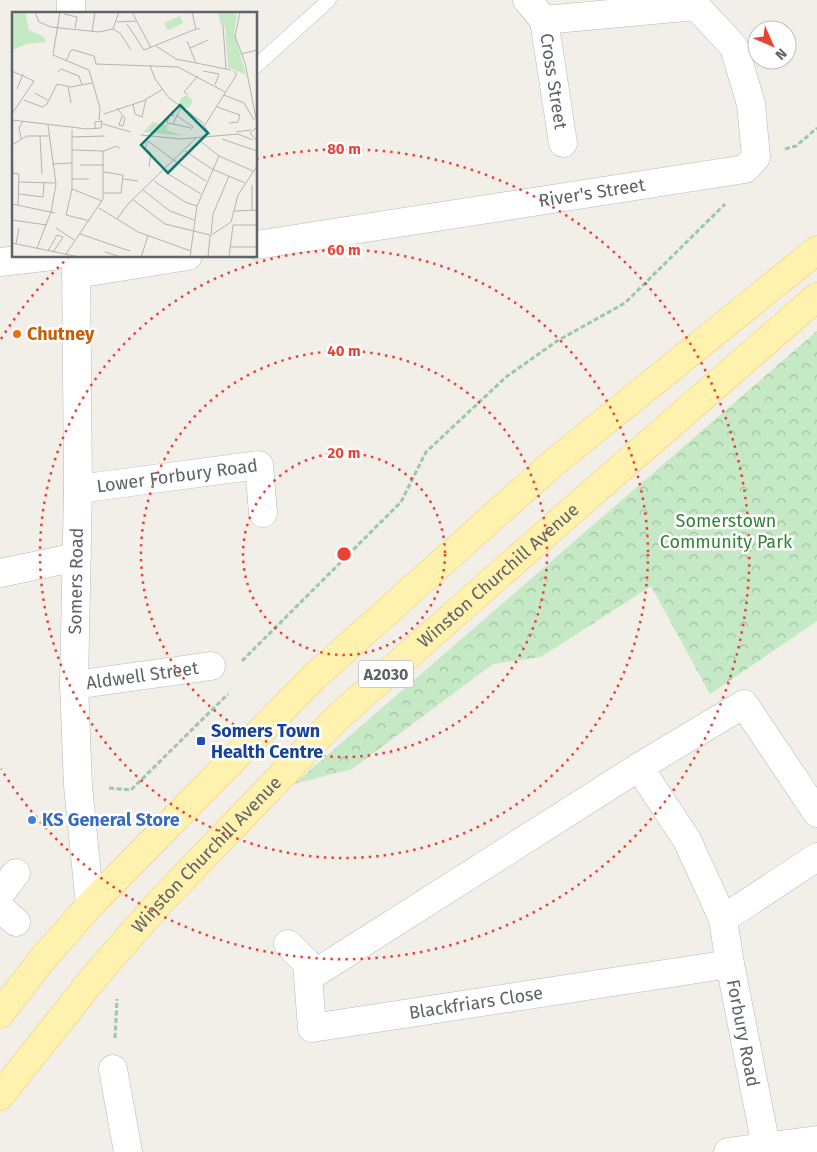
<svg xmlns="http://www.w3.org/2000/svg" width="817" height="1152" font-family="'Fira Sans',sans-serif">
  <defs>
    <pattern id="park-crowns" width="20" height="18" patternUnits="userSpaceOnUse" patternTransform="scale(1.25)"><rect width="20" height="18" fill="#c5e8c5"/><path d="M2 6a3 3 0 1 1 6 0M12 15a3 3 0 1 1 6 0" fill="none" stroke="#a3c0a4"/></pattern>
  </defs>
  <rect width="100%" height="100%" fill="#f1efe8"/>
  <polygon fill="url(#park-crowns)" points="817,331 817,621 710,694 651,586 541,657 493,664 352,769 294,784"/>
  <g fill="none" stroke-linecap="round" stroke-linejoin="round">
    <g stroke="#b5b8bc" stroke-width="15">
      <polyline id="service" points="256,66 329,0"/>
    </g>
    <g stroke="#b5b8bc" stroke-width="29">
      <g id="minor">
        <polyline points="71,0 71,14"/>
        <path id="s1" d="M544 20 563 143"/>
        <path id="s2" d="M256 245 745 169 756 157 751 104 734 47 696 6 544 20 527 0"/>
        <polyline points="76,256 78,489 74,685 78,786 90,905"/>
        <polyline points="0,262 53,256"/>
        <polyline points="76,274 188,256"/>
        <path id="s3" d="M78 489 259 465 263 513"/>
        <polyline points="0,573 77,557"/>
        <path id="s4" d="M74 685 211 666"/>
        <polyline points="0,894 16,873"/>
        <polyline points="0,908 16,922"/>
        <polyline points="723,919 817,857"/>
        <path id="s5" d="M288 944 307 963 312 1028 730 964"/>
        <polyline points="309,977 639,767"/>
        <polyline points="113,1069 128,1152"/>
        <polyline points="766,1146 730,964 723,919 687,840 639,767 744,704 817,813"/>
        <polyline points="728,1152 817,1140"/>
      </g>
    </g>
    <g stroke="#f2c960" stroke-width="29">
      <g id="primary">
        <polyline points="0,1014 41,961 90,905 314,677 552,464 817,250"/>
        <path id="s6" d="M0 1096 96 975 161 901 338 717 584 500 817 297"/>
      </g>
    </g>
    <g stroke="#9cc7a9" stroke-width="3" stroke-dasharray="5 2.5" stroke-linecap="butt">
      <polyline points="785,149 796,146 817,128"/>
      <polyline points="242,661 401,502 426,452 506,377 557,341 625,303 725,204"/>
      <polyline points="109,788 131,790 228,694"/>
      <polyline points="115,1038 117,999"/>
    </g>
    <use href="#service" stroke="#fff" stroke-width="14"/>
    <use href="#minor" stroke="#fff" stroke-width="28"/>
    <use href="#primary" stroke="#fff2af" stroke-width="28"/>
  </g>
  <g fill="none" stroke="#ea4335" stroke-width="2.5" stroke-dasharray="2.5 5">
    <circle cx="344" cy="554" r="101"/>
    <circle cx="344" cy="554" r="203"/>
    <circle cx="344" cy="554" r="304"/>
    <path d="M1 339A405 405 0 0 1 68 258M256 159A405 405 0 1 1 1 769"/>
  </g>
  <circle fill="#e8710a" stroke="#fff" stroke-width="2" cx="17" cy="334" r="5"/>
  <rect fill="#1a4fb4" stroke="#fff" stroke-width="2" x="196" y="736" width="10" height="10" rx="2.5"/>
  <circle fill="#3f7fe0" stroke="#fff" stroke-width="2" cx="32" cy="820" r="5"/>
  <g text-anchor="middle" stroke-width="5" stroke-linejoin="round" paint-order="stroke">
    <rect fill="#fff" stroke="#8f9295" stroke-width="1" x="358.5" y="660.5" width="55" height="27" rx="4"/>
    <g font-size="16" font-weight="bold" fill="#5f6368">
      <text x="386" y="680">A2030</text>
    </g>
    <g font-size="18" fill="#5f6368" stroke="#fff">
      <text dy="6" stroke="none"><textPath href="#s1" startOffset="62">Cross Street</textPath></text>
      <text dy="6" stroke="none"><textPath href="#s2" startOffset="340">River's Street</textPath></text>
      <text dy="6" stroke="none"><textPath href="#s3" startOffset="100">Lower Forbury Road</textPath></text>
      <text dy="6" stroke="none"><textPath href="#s6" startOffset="722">Winston Churchill Avenue</textPath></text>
      <text transform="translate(76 581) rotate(-89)" y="6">Somers Road</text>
      <text dy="6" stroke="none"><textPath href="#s4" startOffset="69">Aldwell Street</textPath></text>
      <text dy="6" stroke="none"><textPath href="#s6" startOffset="318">Winston Churchill Avenue</textPath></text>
      <text dy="6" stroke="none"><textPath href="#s5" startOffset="258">Blackfriars Close</textPath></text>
      <text transform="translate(743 1033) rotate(79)" y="6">Forbury Road</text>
    </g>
    <g font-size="18" font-weight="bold" fill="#c56008" stroke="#fff" text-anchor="start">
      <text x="27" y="340">Chutney</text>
    </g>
    <g font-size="18" fill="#348238" stroke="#fff">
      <text x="726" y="527">Somerstown<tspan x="726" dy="21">Community Park</tspan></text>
    </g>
    <g font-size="18" font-weight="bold" fill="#164399" stroke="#fff" text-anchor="start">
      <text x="211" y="737">Somers Town<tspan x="211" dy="21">Health Centre</tspan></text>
    </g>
    <g font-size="18" font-weight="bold" fill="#366cbe" stroke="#fff" text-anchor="start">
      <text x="42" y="826">KS General Store</text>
    </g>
  </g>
  <g transform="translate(12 12)">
    <rect width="245" height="245" fill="#f1efe8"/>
    <path d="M0 0H13L17 18 32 25 34 30 15 32 0 38ZM206 0 225 2 222 20 234 63 216 55 213 14H209ZM141 110 156 113 154 118 173 124 131 120Z" fill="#c5e8c5"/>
    <path d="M168 4 171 11 156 18 152 11ZM168 90a6 6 0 1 1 12 0a6 6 0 1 1-12 0Z" fill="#c5e8c5"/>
    <path fill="none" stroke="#b3b3b1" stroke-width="1" d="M23 0 27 10 39 15 87 20 101 17M48 0 41 43 77 58 88 96 87 108M120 0 139 36M180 0 184 17H188M228 0 223 24 233 51 245 111M52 2 65 5 63 16M105 10 124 9M115 12 132 38 184 17M211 14 214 57M101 17 108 21 119 38M101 17 107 0M80 20 83 0M175 29 184 51M144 34 164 47 219 58M178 36 196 28M229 42 245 38M54 49 59 38H62L82 44 84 52M84 52 166 55 213 80M138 53 143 67 157 86 190 110 198 123M0 59 22 69 0 102M191 59 207 62 203 73M46 60 49 57 67 64 70 73M56 74 59 91M5 77 11 62M23 81 37 89M176 83 172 80 186 64M212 83 232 91 242 108M12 88 30 95 35 92 45 72 59 75 80 71M121 92 123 102 130 105 134 87M205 95 228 103 226 110 217 111M105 96 113 106 111 114 107 113 110 104M92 102 131 89 151 77M164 103 181 115 179 118M163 104 157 103 155 111 161 112 169 95M0 108 75 117 89 116 90 109 83 110V116M91 112 119 120M161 112 179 116M193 113 225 62 221 59M245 115 238 121 245 129M60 118V177L54 203 78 209M224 120 239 118M129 123 169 127 226 122 241 128M28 124 30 162M60 125 93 124M9 127 7 116 11 109M210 127 245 139M187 128 207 144 241 159M0 133 15 124H38M60 138 92 139 105 134 108 137M173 139 200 157 233 171M0 142 1 161M163 149 194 169M40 152 60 151M68 153H92M137 155 139 141 133 136 136 129 163 149M92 160 111 163 109 181H92M153 160 189 182M0 161 7 162 6 193M60 167H77M111 167 126 169M142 169 173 190 185 194M7 170 43 171M240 173V199M60 177 90 189M131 178 158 199 182 208M7 182 31 185 32 171M120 187 153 212 198 223M0 192 43 201M87 196 126 220 179 239M222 199 245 198M105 207 116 192 184 126M0 208 35 213M44 216 62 228M68 222 118 239M199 222 201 202 217 164M0 231 67 245M4 232 7 216M218 235H245M25 236 39 200 44 172 36 113M36 239 45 223 51 225 41 240M93 240 109 245M54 242 91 187V139M129 245 136 224M178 245 185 194 207 144M196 245 198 224 219 210 226 183 245 154M217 245 221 213H245"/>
    <path fill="#0f766e" fill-opacity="0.15" stroke="#0f766e" stroke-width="2.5" d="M168 93 196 121 156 161 129 133Z"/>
    <rect width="245" height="245" fill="none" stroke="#5f6368" stroke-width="2.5"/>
  </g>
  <circle cx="344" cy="554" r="8" fill="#ea4335" stroke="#fff" stroke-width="2.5"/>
  <g font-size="15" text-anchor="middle" font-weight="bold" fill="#ea4335" stroke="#fff" stroke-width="5" stroke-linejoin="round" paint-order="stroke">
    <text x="344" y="154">80 m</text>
    <text x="344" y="255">60 m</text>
    <text x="344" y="356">40 m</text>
    <text x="344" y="458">20 m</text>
  </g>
  <g transform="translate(772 45) rotate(135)"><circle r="24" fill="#ffffff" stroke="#bfc1c3"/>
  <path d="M0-4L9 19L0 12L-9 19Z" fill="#ea4335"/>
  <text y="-8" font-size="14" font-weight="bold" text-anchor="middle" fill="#5f6368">N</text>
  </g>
</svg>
